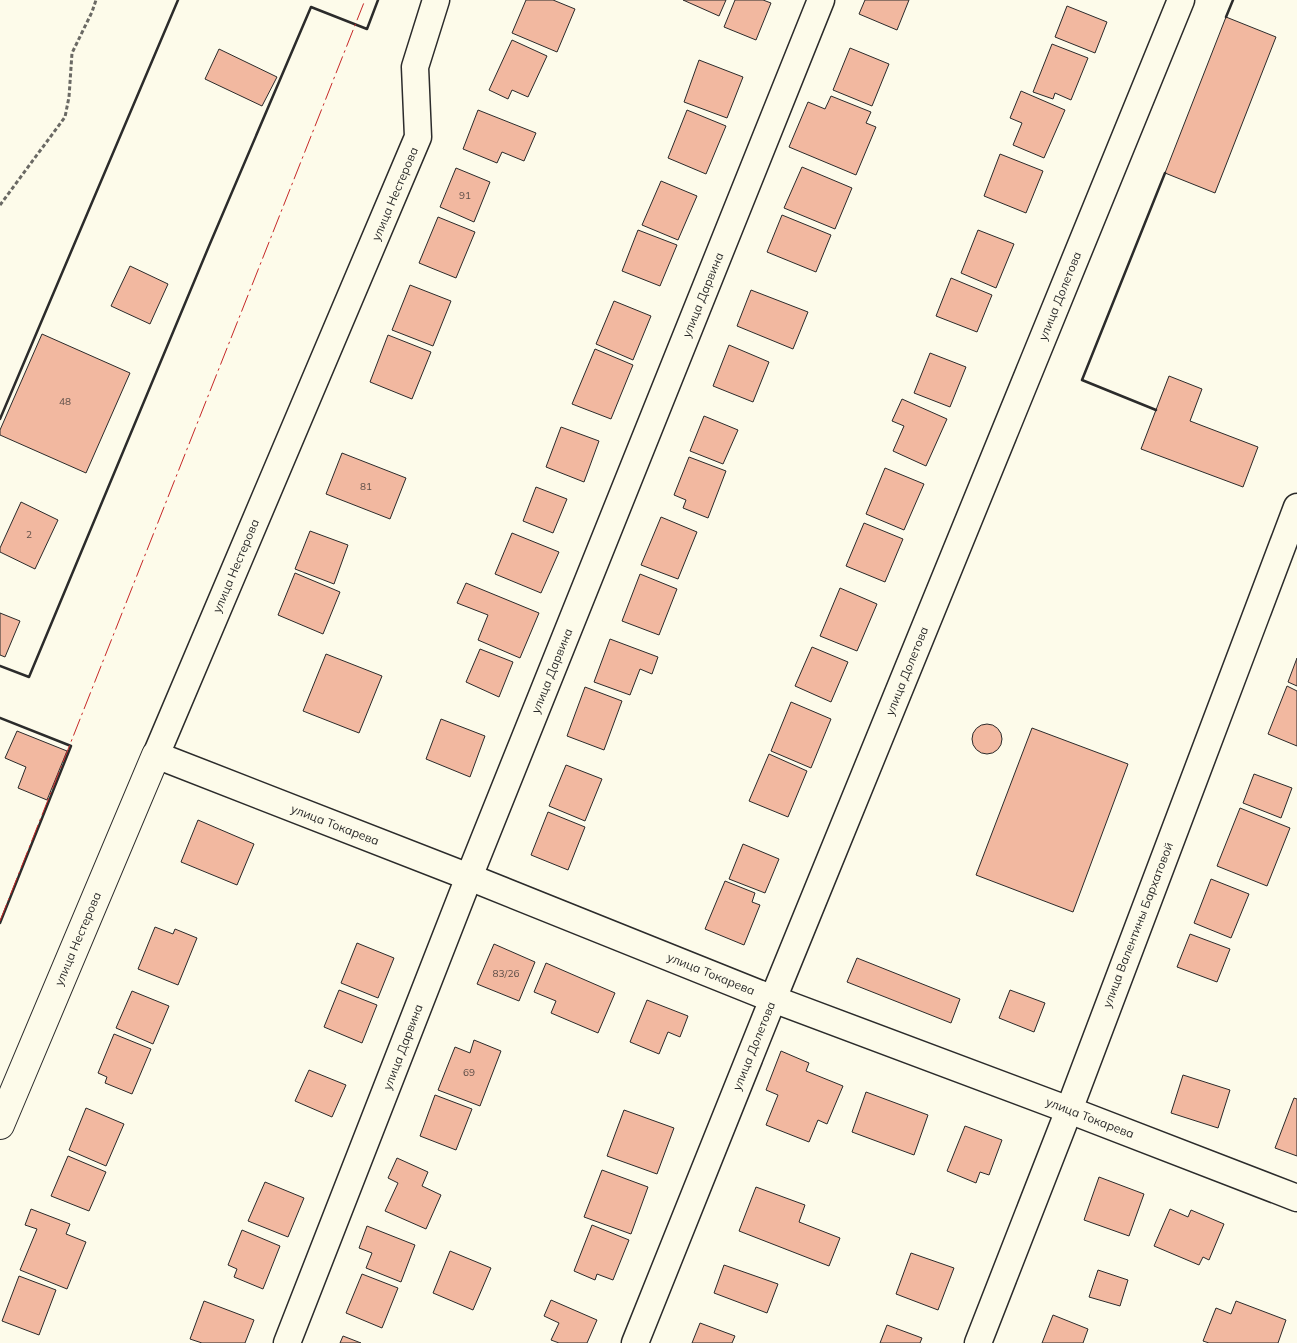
<svg xmlns="http://www.w3.org/2000/svg" width="1297" height="1343" font-family="Mulish,sans-serif">
  <rect width="100%" height="100%" fill="#fdfbea"/>
  <g fill="#f2b8a0" stroke="#2b2b2b">
    <polygon points="526,0 553,0 575,9 557,52 512,33"/>
    <polygon points="683,0 726,0 719,16"/>
    <polygon points="735,0 763,0 771,3 756,40 724,27"/>
    <polygon points="865,0 909,0 897,30 859,14"/>
    <polygon points="1067,6 1107,22 1095,53 1055,37"/>
    <polygon points="1226,17 1276,37 1215,193 1165,173"/>
    <polygon points="512,40 547,56 528,97 512,90 508,99 489,90"/>
    <polygon points="1052,44 1088,58 1071,100 1055,93 1053,99 1033,92"/>
    <polygon points="850,48 889,64 872,106 833,90"/>
    <polygon points="219,49 277,77 262,106 205,79"/>
    <polygon points="699,60 743,77 727,118 684,102"/>
    <polygon points="1021,91 1065,110 1044,158 1013,145 1022,123 1010,118"/>
    <polygon points="831,96 871,112 866,123 876,127 856,175 789,147 808,102 825,109"/>
    <polygon points="478,110 536,133 524,161 502,152 497,163 463,149"/>
    <polygon points="687,110 726,126 706,174 668,158"/>
    <polygon points="1000,154 1043,171 1026,213 984,196"/>
    <polygon points="802,167 852,188 835,229 784,208"/>
    <polygon points="456,168 490,182 474,222 440,207"/>
    <polygon points="661,181 697,196 678,240 642,225"/>
    <polygon points="782,215 831,235 816,272 767,252"/>
    <polygon points="438,217 475,232 456,278 419,263"/>
    <polygon points="638,230 677,245 660,286 622,271"/>
    <polygon points="978,230 1014,244 996,288 961,273"/>
    <polygon points="130,266 168,284 150,324 111,306"/>
    <polygon points="951,278 992,295 977,332 936,316"/>
    <polygon points="410,285 451,301 433,346 392,330"/>
    <polygon points="751,290 808,312 793,349 737,326"/>
    <polygon points="614,301 651,316 633,360 596,344"/>
    <polygon points="42,334 130,373 86,473 0,435 0,430"/>
    <polygon points="388,335 431,352 412,399 370,382"/>
    <polygon points="729,345 769,362 753,402 713,386"/>
    <polygon points="595,349 633,365 611,419 572,404"/>
    <polygon points="930,353 966,367 950,407 914,393"/>
    <polygon points="1169,376 1202,389 1190,421 1258,447 1243,487 1141,449"/>
    <polygon points="902,399 947,419 926,466 893,451 904,426 892,421"/>
    <polygon points="704,416 738,430 723,464 690,451"/>
    <polygon points="561,427 599,441 584,482 546,467"/>
    <polygon points="342,453 406,478 390,519 326,494"/>
    <polygon points="689,457 726,471 708,518 683,508 686,500 674,495"/>
    <polygon points="885,468 924,484 904,530 866,514"/>
    <polygon points="536,487 567,499 553,533 523,521"/>
    <polygon points="21,502 58,520 35,569 0,552 0,548"/>
    <polygon points="661,517 697,532 678,579 641,565"/>
    <polygon points="864,523 903,539 885,582 846,566"/>
    <polygon points="310,531 348,545 334,584 295,569"/>
    <polygon points="512,533 559,552 541,593 495,574"/>
    <polygon points="295,573 340,592 323,634 278,615"/>
    <polygon points="640,574 677,589 659,635 622,621"/>
    <polygon points="466,583 539,613 520,658 478,640 488,615 457,603"/>
    <polygon points="840,588 877,604 857,651 820,636"/>
    <polygon points="0,613 20,621 5,657 0,655"/>
    <polygon points="610,639 658,657 652,674 640,669 630,695 594,682"/>
    <polygon points="812,647 848,662 831,702 795,686"/>
    <polygon points="480,649 513,662 499,697 466,682"/>
    <polygon points="326,654 382,676 359,733 303,711"/>
    <polygon points="1297,658 1297,686 1288,682"/>
    <polygon points="1287,686 1297,691 1297,746 1268,734"/>
    <polygon points="585,687 622,701 604,750 567,736"/>
    <polygon points="791,702 831,719 811,768 771,751"/>
    <polygon points="441,719 485,736 470,777 426,759"/>
    <circle cx="987" cy="739" r="15"/>
    <polygon points="1032,728 1128,764 1073,912 976,875"/>
    <polygon points="17,731 67,751 47,800 18,788 26,767 5,758"/>
    <polygon points="769,754 807,771 788,817 749,801"/>
    <polygon points="566,765 602,779 585,821 549,806"/>
    <polygon points="1254,774 1292,788 1281,818 1243,803"/>
    <polygon points="1240,808 1290,828 1267,886 1217,866"/>
    <polygon points="548,812 585,827 568,870 531,855"/>
    <polygon points="198,820 254,844 237,885 181,862"/>
    <polygon points="743,844 779,859 765,893 729,879"/>
    <polygon points="1211,879 1249,894 1231,938 1194,923"/>
    <polygon points="725,881 755,893 752,902 760,905 744,945 705,929"/>
    <polygon points="155,927 173,934 175,929 197,938 178,985 138,969"/>
    <polygon points="1190,934 1230,949 1217,982 1177,967"/>
    <polygon points="357,943 394,958 378,998 341,983"/>
    <polygon points="494,944 535,962 519,1001 477,984"/>
    <polygon points="857,958 960,999 951,1023 847,982"/>
    <polygon points="546,963 615,993 598,1033 551,1013 556,1001 534,992"/>
    <polygon points="339,990 377,1005 362,1043 324,1027"/>
    <polygon points="1010,990 1045,1003 1034,1032 999,1018"/>
    <polygon points="132,991 169,1006 153,1044 116,1028"/>
    <polygon points="647,1000 688,1016 680,1037 668,1032 659,1054 630,1042"/>
    <polygon points="114,1034 151,1049 132,1094 105,1083 107,1077 98,1073"/>
    <polygon points="474,1040 501,1051 480,1106 438,1090 455,1047 470,1053"/>
    <polygon points="781,1051 809,1063 806,1071 843,1086 827,1124 818,1120 809,1142 766,1125 778,1095 766,1090"/>
    <polygon points="309,1070 346,1085 332,1117 295,1101"/>
    <polygon points="1183,1075 1230,1090 1218,1128 1171,1113"/>
    <polygon points="866,1092 928,1115 914,1155 852,1132"/>
    <polygon points="435,1095 472,1109 456,1150 420,1136"/>
    <polygon points="1294,1098 1297,1099 1297,1156 1275,1148"/>
    <polygon points="86,1108 124,1124 106,1166 69,1150"/>
    <polygon points="624,1110 674,1128 657,1174 607,1156"/>
    <polygon points="965,1126 1002,1140 989,1175 980,1172 976,1183 947,1171"/>
    <polygon points="68,1156 106,1172 89,1211 51,1196"/>
    <polygon points="397,1158 428,1172 422,1186 441,1195 426,1229 385,1211 398,1183 388,1178"/>
    <polygon points="602,1170 648,1187 631,1234 584,1217"/>
    <polygon points="1099,1177 1144,1194 1129,1236 1084,1220"/>
    <polygon points="265,1182 304,1198 288,1237 248,1221"/>
    <polygon points="756,1187 805,1205 799,1222 840,1238 829,1266 739,1231"/>
    <polygon points="31,1209 70,1224 66,1234 86,1242 67,1289 20,1270 37,1229 25,1225"/>
    <polygon points="1170,1209 1188,1217 1191,1210 1224,1224 1209,1260 1203,1257 1199,1265 1154,1246"/>
    <polygon points="592,1225 629,1240 613,1280 597,1274 595,1280 574,1271"/>
    <polygon points="367,1226 415,1245 401,1282 366,1268 372,1253 359,1248"/>
    <polygon points="242,1230 280,1246 263,1289 234,1277 237,1269 228,1265"/>
    <polygon points="450,1251 491,1268 473,1310 433,1293"/>
    <polygon points="911,1253 954,1268 938,1310 896,1294"/>
    <polygon points="724,1265 778,1284 767,1313 714,1293"/>
    <polygon points="1098,1270 1128,1280 1120,1306 1089,1297"/>
    <polygon points="362,1274 398,1288 382,1328 346,1313"/>
    <polygon points="19,1276 56,1290 39,1335 2,1321"/>
    <polygon points="551,1300 597,1320 587,1343 559,1343 551,1340 559,1323 544,1316"/>
    <polygon points="204,1301 254,1320 245,1343 202,1343 190,1339"/>
    <polygon points="1236,1301 1286,1320 1278,1343 1209,1343 1203,1341 1216,1308 1231,1314"/>
    <polygon points="1053,1315 1088,1329 1083,1343 1042,1343"/>
    <polygon points="700,1323 735,1336 732,1343 692,1343"/>
    <polygon points="887,1325 922,1338 920,1343 880,1343"/>
    <polygon points="343,1336 361,1343 340,1343"/>
  </g>
  <g fill="none" stroke-linecap="round" stroke-linejoin="round">
    <g stroke="#2b2b2b" stroke-width="29">
      <g id="minor">
        <polyline points="436,0 415,67 418,137 156,755 469,877 773,999 1069,1110 1297,1198"/>
        <polyline points="287,1343 469,877 821,0"/>
        <polyline points="635,1343 773,999 1181,0"/>
        <polyline points="978,1343 1069,1110 1297,507"/>
      </g>
    </g>
    <g stroke="#2b2b2b" stroke-width="30">
      <polyline id="tertiary" points="0,1125 156,755"/>
    </g>
    <polyline stroke="#6a6964" stroke-width="3" stroke-dasharray="4 2.5" stroke-linecap="butt" points="0,205 65,117 69,97 72,53 92,12 96,0"/>
    <use href="#minor" stroke="#fdfbea" stroke-width="26"/>
    <use href="#tertiary" stroke="#fdfbea" stroke-width="28"/>
    <g stroke="#2b2b2b" stroke-width="2.5">
      <polyline points="1226,17 1233,0"/>
      <polyline points="1156,410 1082,380 1165,173"/>
      <polyline points="0,419 178,0"/>
      <polyline points="0,666 29,677 209,246 311,7 367,29 378,0"/>
      <polyline points="0,718 71,746 0,923"/>
    </g>
    <polyline stroke="#c62828" stroke-width="1" stroke-dasharray="18 4 2.5 4" stroke-linecap="butt" points="0,921 365,0"/>
  </g>
  <g text-anchor="middle" stroke-width="4" stroke-linejoin="round" paint-order="stroke">
    <g font-size="10" fill="#5d4e48">
      <text x="465" y="199">91</text>
      <text x="65" y="405">48</text>
      <text x="366" y="490">81</text>
      <text x="29" y="538">2</text>
      <text x="506" y="977">83/26</text>
      <text x="469" y="1076">69</text>
    </g>
    <g font-size="12" fill="#2b2b2b" stroke="#fdfbea">
      <text transform="translate(395 194) rotate(-67)" y="4">улица Нестерова</text>
      <text transform="translate(703 295) rotate(-68)" y="4">улица Дарвина</text>
      <text transform="translate(1060 296) rotate(-68)" y="4">улица Долетова</text>
      <text transform="translate(236 566) rotate(-67)" y="4">улица Нестерова</text>
      <text transform="translate(552 671) rotate(-68)" y="4">улица Дарвина</text>
      <text transform="translate(907 671) rotate(-68)" y="4">улица Долетова</text>
      <text transform="translate(335 825) rotate(21)" y="4">улица Токарева</text>
      <text transform="translate(1138 925) rotate(-69)" y="4">улица Валентины Бархатовой</text>
      <text transform="translate(78 939) rotate(-67)" y="4">улица Нестерова</text>
      <text transform="translate(711 974) rotate(22)" y="4">улица Токарева</text>
      <text transform="translate(754 1046) rotate(-68)" y="4">улица Долетова</text>
      <text transform="translate(403 1047) rotate(-69)" y="4">улица Дарвина</text>
      <text transform="translate(1090 1118) rotate(21)" y="4">улица Токарева</text>
    </g>
  </g>
</svg>
